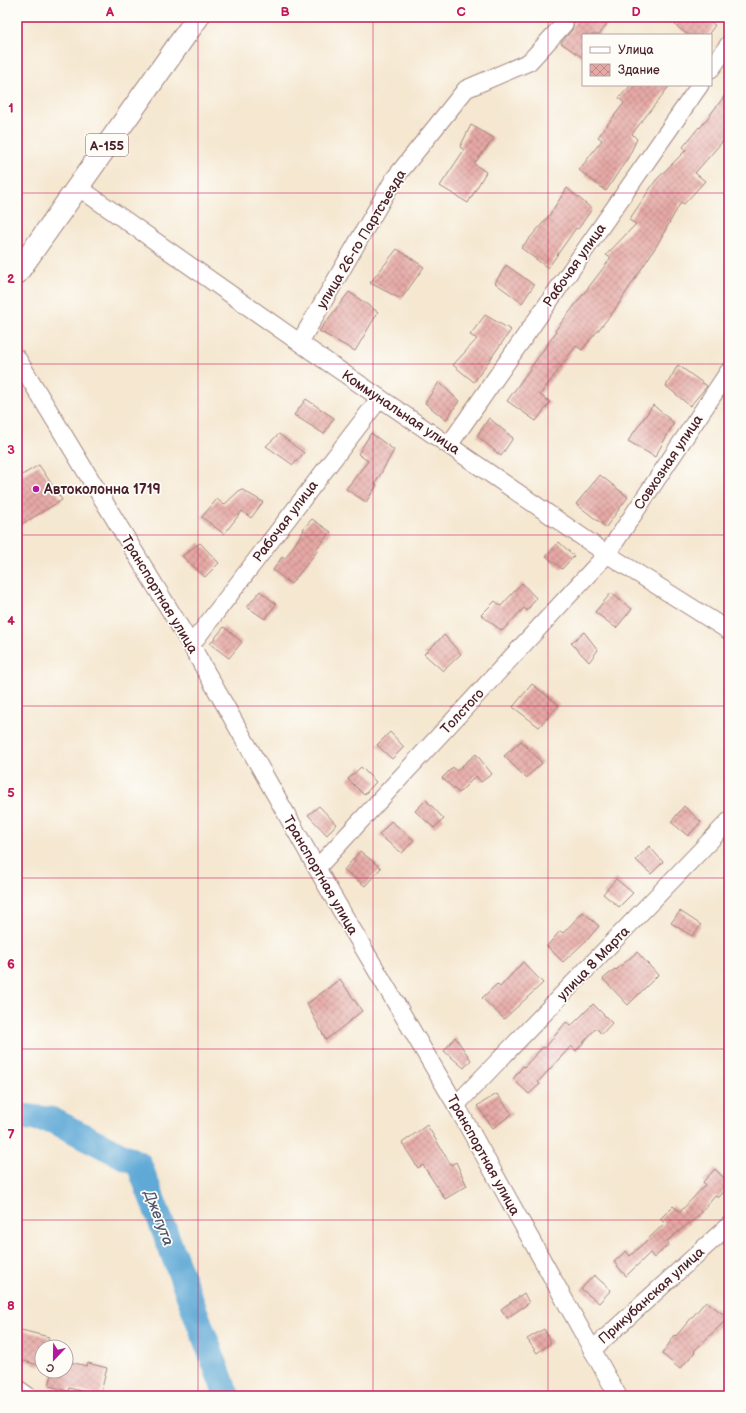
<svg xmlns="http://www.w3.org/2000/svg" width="746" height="1413" font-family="'Balsamiq Sans',sans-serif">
  <defs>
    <pattern id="building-cross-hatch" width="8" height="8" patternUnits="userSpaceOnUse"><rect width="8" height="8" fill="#e6a9a5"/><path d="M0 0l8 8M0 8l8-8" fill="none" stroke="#bc8987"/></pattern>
  </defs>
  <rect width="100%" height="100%" fill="#fdfcf7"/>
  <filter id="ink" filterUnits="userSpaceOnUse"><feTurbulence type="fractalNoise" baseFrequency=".025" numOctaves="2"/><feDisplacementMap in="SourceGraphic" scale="8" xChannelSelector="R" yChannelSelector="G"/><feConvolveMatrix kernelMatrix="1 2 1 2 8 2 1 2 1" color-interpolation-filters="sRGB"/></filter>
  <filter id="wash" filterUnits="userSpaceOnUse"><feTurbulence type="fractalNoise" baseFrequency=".012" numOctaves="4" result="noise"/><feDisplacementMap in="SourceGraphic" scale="16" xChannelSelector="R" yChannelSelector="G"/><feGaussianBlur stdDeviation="0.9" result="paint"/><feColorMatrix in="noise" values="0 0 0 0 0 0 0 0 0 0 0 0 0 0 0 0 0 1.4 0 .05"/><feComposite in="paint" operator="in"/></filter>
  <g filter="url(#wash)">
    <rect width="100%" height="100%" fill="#f5e7d0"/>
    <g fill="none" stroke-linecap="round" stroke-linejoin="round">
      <polyline stroke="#5ea9d6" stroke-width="26" points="17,1116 52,1120 139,1164 227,1396"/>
    </g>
    <g id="blocks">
      <g fill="url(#building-cross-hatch)">
        <polygon points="578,17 593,17 607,24 599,35 583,35 583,58 561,43 572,30 574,23"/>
        <polygon points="681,17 704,17 715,25 708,35 688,35 675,25"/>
        <polygon points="631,85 670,85 632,134 637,139 629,156 606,191 579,170 602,140 598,137 624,103 619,98"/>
        <polygon points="729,90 729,134 695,173 705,181 684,204 681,202 657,245 614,311 582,350 576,346 540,395 550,402 536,421 507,401 556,332 555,331 611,258 606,255 636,224 629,220 656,180 686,150 683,147 699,127 700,128"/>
        <polygon points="471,125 494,138 474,164 486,172 468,203 440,186 464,150 460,147"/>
        <polygon points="567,188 592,209 578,229 576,228 548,268 521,248 548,217"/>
        <polygon points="397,249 424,267 401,299 370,283"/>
        <polygon points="506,265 534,285 522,303 495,283"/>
        <polygon points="349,292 378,312 355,351 319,331"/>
        <polygon points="485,315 511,330 474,382 453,365 477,339 470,335"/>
        <polygon points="678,365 707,386 690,406 666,386"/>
        <polygon points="439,382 459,401 446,420 425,403"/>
        <polygon points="306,399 334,418 324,434 294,415"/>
        <polygon points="653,405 674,423 655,457 628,441"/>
        <polygon points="489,418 513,438 501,456 477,436"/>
        <polygon points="371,433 394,450 375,484 377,485 366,502 346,489 368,461 358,454"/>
        <polygon points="279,434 304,453 293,465 266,446"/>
        <polygon points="39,465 62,500 17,527 17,478"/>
        <polygon points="600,475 628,497 606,527 576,504"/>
        <polygon points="241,489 263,502 251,518 242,511 224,534 202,517 217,499 224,505"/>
        <polygon points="312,519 331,532 316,549 318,550 291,584 273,570 282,557 285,559 304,530 303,529"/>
        <polygon points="559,542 574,556 562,569 546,556"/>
        <polygon points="200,543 219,563 205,577 182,556"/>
        <polygon points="522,583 536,598 527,611 524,608 502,631 481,615 495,601 501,606"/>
        <polygon points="260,591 276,604 265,619 247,607"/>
        <polygon points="611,593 632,609 616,628 595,612"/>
        <polygon points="224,627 242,642 229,658 210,644"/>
        <polygon points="584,632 598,650 589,662 571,643"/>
        <polygon points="444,635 461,654 443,671 424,654"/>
        <polygon points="532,684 559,705 539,727 513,707"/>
        <polygon points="390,732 404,747 392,759 377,745"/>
        <polygon points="521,741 542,763 526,778 504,756"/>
        <polygon points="476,754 492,774 481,782 476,776 459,793 442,778 453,767 456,771"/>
        <polygon points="361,767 376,782 364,795 348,779"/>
        <polygon points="426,800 444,819 434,828 415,811"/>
        <polygon points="319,806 336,824 327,835 308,815"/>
        <polygon points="684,806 701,822 688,836 671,822"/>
        <polygon points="391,821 414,840 402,853 379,835"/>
        <polygon points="649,846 663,862 651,874 636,860"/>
        <polygon points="360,851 381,868 365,886 344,870"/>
        <polygon points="616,879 633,893 619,907 603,894"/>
        <polygon points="680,911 701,925 692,936 671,923"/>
        <polygon points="583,912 599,926 587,940 563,962 547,946 560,931 563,933"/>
        <polygon points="637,952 658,975 628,1005 603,979 615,969 616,970"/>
        <polygon points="523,962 543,983 504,1019 482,998 497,984 500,987"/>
        <polygon points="340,979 362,1011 326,1040 307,1004"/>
        <polygon points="593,1004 612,1023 602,1034 596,1028 576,1051 571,1046 538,1082 540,1084 529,1094 513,1079 523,1066 524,1067 543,1047 545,1048 566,1022 571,1026"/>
        <polygon points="455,1037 471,1060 464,1068 444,1051"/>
        <polygon points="497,1094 512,1114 493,1128 477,1106"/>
        <polygon points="427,1125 451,1165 456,1162 467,1186 445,1199 423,1165 418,1168 402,1143"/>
        <polygon points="715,1169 729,1183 729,1187 718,1198 715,1195 697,1217 667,1241 669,1244 654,1258 650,1253 626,1276 614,1262 626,1251 630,1256 665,1223 660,1219 673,1206 680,1212 705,1185 703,1182"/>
        <polygon points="594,1275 611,1290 599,1303 581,1289"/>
        <polygon points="524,1293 529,1303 507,1318 501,1309"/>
        <polygon points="706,1301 728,1318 694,1351 695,1352 680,1369 662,1354 675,1335 676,1336"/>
        <polygon points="17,1329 49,1337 46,1347 42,1347 42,1366 17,1359"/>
        <polygon points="544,1329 551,1343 537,1353 527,1339"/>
        <polygon points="66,1361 87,1366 88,1363 107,1368 100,1396 69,1388 68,1391 49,1386 53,1371 66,1371"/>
      </g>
    </g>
  </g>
  <g filter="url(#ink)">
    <use href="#blocks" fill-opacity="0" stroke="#a0837e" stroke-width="1"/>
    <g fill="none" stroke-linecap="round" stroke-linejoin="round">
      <g stroke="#a0837e" stroke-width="19">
        <g id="minor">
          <polyline points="711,69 729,44"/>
          <polyline points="78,187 310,350 607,554 729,631"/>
          <polyline points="300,342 394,179 466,89 529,62 564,24 560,17"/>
          <polyline points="17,358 191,645 332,895 456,1105 618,1396"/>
          <polyline points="449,445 700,85"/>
          <polyline points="191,645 380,398"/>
          <polyline points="317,868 607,554 729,371"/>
          <polyline points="456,1105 729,821"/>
          <polyline points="592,1350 729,1225"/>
          <polyline points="17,1388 28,1396"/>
        </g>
      </g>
      <g stroke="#a0837e" stroke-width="24">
        <polyline id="primary" points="17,273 198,17"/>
      </g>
      <use href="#minor" stroke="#fff" stroke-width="17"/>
      <use href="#primary" stroke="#fff" stroke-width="22"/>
    </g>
  </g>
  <path fill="none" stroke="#c2185b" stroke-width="1" stroke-opacity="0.55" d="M198 17V1396M373 17V1396M548 17V1396M17 193H729M17 364H729M17 535H729M17 706H729M17 878H729M17 1049H729M17 1220H729"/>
  <circle fill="#b5179e" stroke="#fdfcf7" stroke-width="1.5" cx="36" cy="489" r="4"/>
  <g text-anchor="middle" stroke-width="3.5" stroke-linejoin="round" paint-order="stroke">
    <rect fill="#fdfcf7" stroke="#806168" stroke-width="1" x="86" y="134" width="42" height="22" rx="3"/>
    <g font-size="13" font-weight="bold" fill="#4a1f2b">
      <text x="107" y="150">А-155</text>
    </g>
    <g font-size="14" fill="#4a1f2b" stroke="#fdfcf7">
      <text transform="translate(361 239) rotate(-59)" y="5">улица 26-го Партсъезда</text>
      <text transform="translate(574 265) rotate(-55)" y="5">Рабочая улица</text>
      <text transform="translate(401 412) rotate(34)" y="5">Коммунальная улица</text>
      <text transform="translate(668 462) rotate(-56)" y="5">Совхозная улица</text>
      <text transform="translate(285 521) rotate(-53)" y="5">Рабочая улица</text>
      <text transform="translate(160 594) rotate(59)" y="5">Транспортная улица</text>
      <text transform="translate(462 711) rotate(-47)" y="5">Толстого</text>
      <text transform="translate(321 875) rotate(60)" y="5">Транспортная улица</text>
      <text transform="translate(593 963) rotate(-46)" y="5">улица 8 Марта</text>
      <text transform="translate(484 1155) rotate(61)" y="5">Транспортная улица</text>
      <text transform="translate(651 1295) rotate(-42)" y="5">Прикубанская улица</text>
    </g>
    <g font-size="14" font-weight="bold" fill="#4a1f2b" stroke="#fdfcf7" text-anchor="start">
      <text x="44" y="494">Автоколонна 1719</text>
    </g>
    <g font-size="15" font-style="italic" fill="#52566f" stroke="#fdfcf7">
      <text transform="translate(159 1218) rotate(69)" y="5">Джегута</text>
    </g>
  </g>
  <rect width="746" height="1413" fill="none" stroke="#fdfcf7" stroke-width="44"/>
  <rect x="582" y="34" width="130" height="52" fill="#fdfcf7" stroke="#b5a4a5"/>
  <rect x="590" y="47" width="20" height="6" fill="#ffffff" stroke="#b5a4a5"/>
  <text x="618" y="54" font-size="12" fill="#4a1f2b">Улица</text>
  <rect x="590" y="64" width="20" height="12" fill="url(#building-cross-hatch)" stroke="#b5a4a5"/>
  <text x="618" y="74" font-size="12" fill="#4a1f2b">Здание</text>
  <g transform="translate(54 1359) rotate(202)"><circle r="19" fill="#fdfcf7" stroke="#b5a4a5"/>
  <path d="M0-3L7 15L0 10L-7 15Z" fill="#b5179e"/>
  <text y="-6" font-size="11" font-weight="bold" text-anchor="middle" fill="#4a1f2b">С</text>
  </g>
  <rect x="22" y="22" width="702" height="1369" fill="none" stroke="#c2185b" stroke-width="1.5"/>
  <g font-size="13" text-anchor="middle" font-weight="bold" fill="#c2185b">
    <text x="110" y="16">A</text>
    <text x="285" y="16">B</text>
    <text x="461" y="16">C</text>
    <text x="636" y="16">D</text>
    <text x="11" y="112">1</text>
    <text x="11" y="283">2</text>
    <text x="11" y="454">3</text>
    <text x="11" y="625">4</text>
    <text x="11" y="797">5</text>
    <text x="11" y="968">6</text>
    <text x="11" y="1139">7</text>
    <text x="11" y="1310">8</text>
  </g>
</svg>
